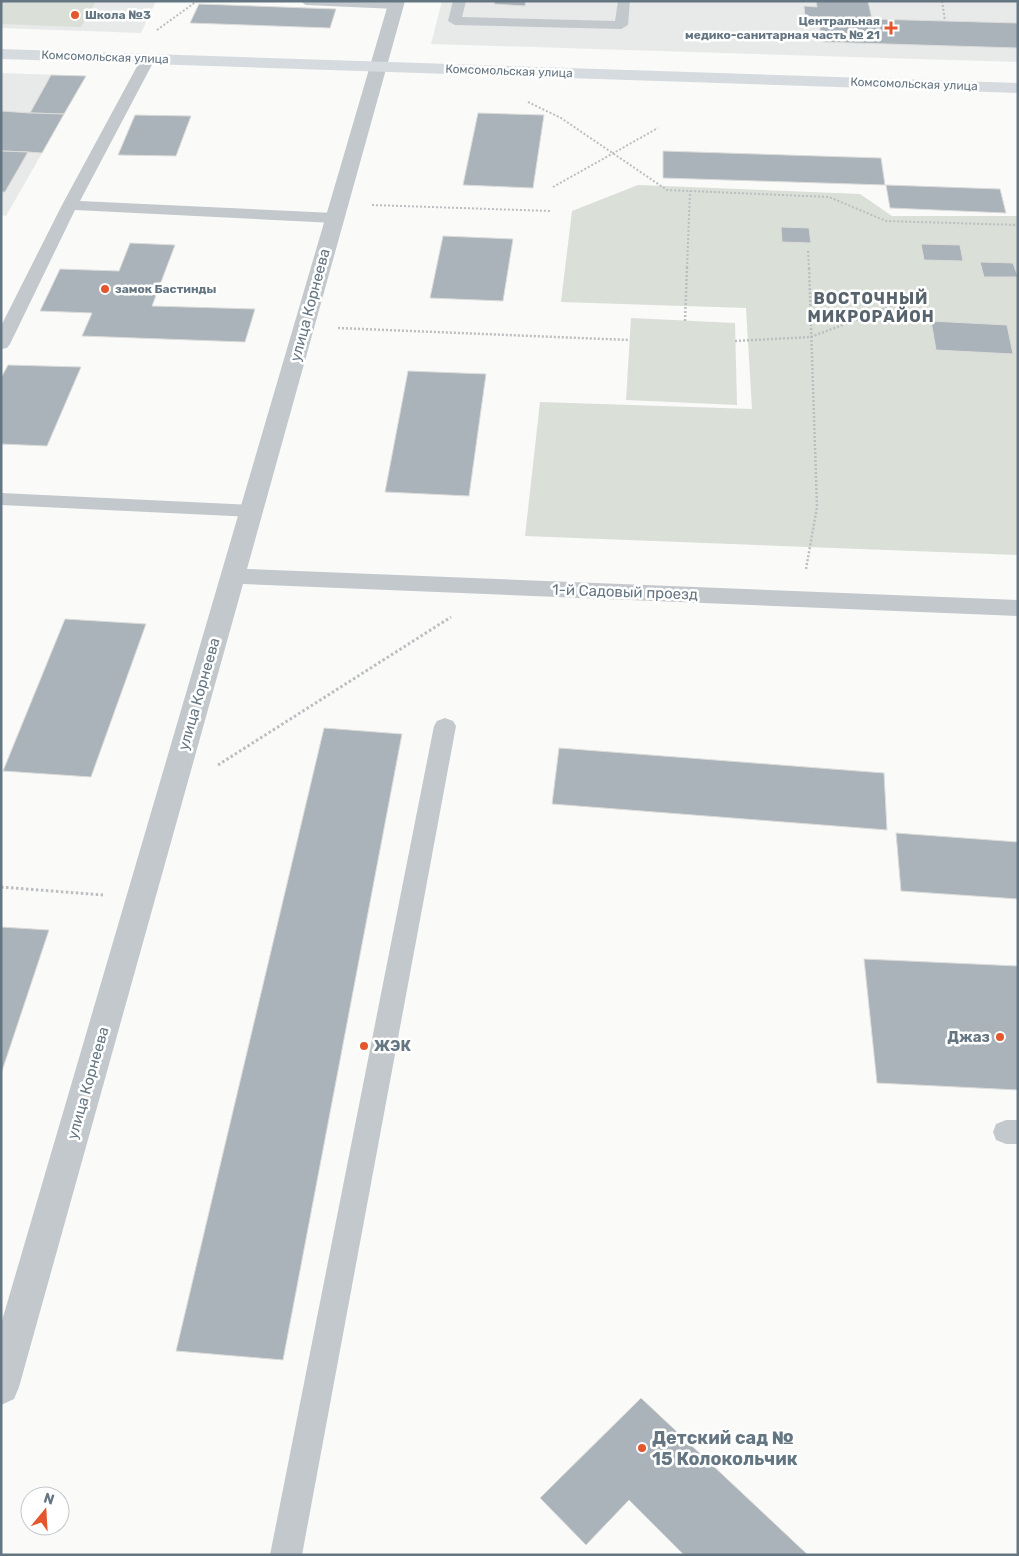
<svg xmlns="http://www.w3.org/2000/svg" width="1019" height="1556" font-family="Rubik,sans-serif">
  <rect width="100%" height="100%" fill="#fafaf8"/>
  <g fill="#e8e9e9">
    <polygon points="1,1 156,1 141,33 1,28"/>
    <polygon points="442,1 1018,1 1018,62 431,44"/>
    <polygon points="1,73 86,76 6,216 1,215"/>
  </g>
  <g fill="#dadfd7">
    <polygon points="1,1 96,1 81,27 1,24"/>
    <polygon points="638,185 860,194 892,216 1018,216 1018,555 525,536 540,402 752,409 746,308 561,302 572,211"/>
    <polygon points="631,318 735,323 737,405 626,400"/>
  </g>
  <g fill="#aab3b9" stroke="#dcdcda">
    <polygon points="495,1 526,1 525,6 494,4"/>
    <polygon points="816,1 868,1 872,19 1018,23 1018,48 822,42 818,17 805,16 804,6 817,7"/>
    <polygon points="199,4 336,9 330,28 190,23"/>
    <polygon points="51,75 86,76 64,114 30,113"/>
    <polygon points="1,111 30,113 64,114 42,153 28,152 1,151"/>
    <polygon points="478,113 544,115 533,188 463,185"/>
    <polygon points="135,115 191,116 176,156 118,155"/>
    <polygon points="1,151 28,152 5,192 1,192"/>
    <polygon points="663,151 881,158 885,185 663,178"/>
    <polygon points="886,185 1000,189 1006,213 890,208"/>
    <polygon points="781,227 809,228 811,243 782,242"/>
    <polygon points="443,236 513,239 503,301 430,298"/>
    <polygon points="130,243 175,245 152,306 255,309 245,342 82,336 92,313 40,311 60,269 119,271"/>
    <polygon points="921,244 960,245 963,261 924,260"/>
    <polygon points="980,262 1013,263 1018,277 984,277"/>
    <polygon points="931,321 1007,325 1013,354 936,350"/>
    <polygon points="8,365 81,367 47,446 1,444 1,378"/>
    <polygon points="408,371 486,374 469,496 385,492"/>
    <polygon points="65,619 146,624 91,777 3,771"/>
    <polygon points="324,728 402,734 283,1360 176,1351"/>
    <polygon points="559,748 884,773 887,830 552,804"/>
    <polygon points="896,833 1018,842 1018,899 901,891"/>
    <polygon points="1,927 49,930 1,1074"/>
    <polygon points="864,959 1018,966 1018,1090 877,1083"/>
    <polygon points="641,1398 808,1555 684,1555 629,1500 586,1545 540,1498"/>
  </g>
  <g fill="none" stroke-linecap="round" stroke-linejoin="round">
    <g stroke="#bbbfc2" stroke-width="2" stroke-dasharray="2 2" stroke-linecap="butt">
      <polyline points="942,1 945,21"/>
      <polyline points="157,30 197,1"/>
      <polyline points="528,102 561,118 667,190 829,197 886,221 1018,225"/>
      <polyline points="553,187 658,128"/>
      <polyline points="372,205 550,211"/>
      <polyline points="808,251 809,268"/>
      <polyline points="687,268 690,191"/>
    </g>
    <g stroke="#bbbfc2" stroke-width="2.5" stroke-dasharray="2 2" stroke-linecap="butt">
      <polyline points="685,321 687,267"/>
      <polyline points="338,328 629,340"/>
      <polyline points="735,341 811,337 926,293"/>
      <polyline points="806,569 817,507 809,267"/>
    </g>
    <g stroke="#bbbfc2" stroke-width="3" stroke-dasharray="2.5 2.5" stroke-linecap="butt">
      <polyline points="218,765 451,617"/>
      <polyline points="1,887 103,895"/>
    </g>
    <g fill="#c3c8cc" fill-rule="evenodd">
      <polygon points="300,1 397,1 402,5 396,9 306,5"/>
      <polygon points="453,1 466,1 462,17 615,21 618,1 630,1 628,25 621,29 455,25 448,21"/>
      <polygon points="148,55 155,59 80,201 334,213 342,218 334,223 75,210 10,344 7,348 1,349 1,326 62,205 141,59"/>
      <polygon points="1,493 253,505 260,507 263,511 260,515 253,517 1,505"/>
      <polygon points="445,718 453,721 456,726 302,1555 270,1555 434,726 437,721"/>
      <polygon points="1006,1120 1018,1120 1018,1144 1006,1144 996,1140 993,1132 996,1124"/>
    </g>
    <polygon fill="#c3c8cc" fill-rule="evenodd" points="389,1 405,1 247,569 1018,600 1018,616 243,584 19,1387 14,1399 1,1405 1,1324"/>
    <polygon fill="#d6dbdf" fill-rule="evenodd" points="1,49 1018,83 1018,93 1,59"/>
  </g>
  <g fill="#e4572e" stroke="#fff" stroke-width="2">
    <circle cx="75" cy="15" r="5"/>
    <path d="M888.5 20.5h5v5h5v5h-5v5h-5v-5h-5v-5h5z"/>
    <circle cx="105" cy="289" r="5"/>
    <circle cx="1000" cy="1037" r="5"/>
    <circle cx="364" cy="1046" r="5"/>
    <circle cx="642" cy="1448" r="5"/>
  </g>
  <g text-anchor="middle" stroke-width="5" stroke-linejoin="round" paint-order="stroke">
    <g font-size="12" font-weight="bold" fill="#657683" stroke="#fff" text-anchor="start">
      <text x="85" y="19">Школа №3</text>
      <text x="880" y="25" text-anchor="end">Центральная<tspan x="880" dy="14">медико-санитарная часть № 21</tspan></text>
      <text x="115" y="293">замок Бастинды</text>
    </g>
    <g font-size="12" fill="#657683" stroke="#fff">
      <text transform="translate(105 57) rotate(2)" y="4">Комсомольская улица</text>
      <text transform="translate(509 71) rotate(2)" y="4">Комсомольская улица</text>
      <text transform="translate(914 84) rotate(2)" y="4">Комсомольская улица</text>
    </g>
    <g font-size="15" fill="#657683" stroke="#fff">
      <text transform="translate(310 305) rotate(-75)" y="5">улица Корнеева</text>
      <text transform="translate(625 592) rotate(2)" y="5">1-й Садовый проезд</text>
      <text transform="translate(199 694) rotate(-74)" y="5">улица Корнеева</text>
      <text transform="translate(88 1083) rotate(-74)" y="5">улица Корнеева</text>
    </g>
    <g font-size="15" font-weight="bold" fill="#657683" stroke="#fff" text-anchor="end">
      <text x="990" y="1042">Джаз</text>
      <text x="374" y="1051" text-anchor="start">ЖЭК</text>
    </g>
    <g font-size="16" font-weight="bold" letter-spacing="1" fill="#57646e" stroke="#fff">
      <text x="871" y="304">ВОСТОЧНЫЙ<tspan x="871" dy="18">МИКРОРАЙОН</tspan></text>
    </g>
    <g font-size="18" font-weight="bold" fill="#657683" stroke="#fff" text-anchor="start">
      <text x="652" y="1444">Детский сад №<tspan x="652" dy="21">15 Колокольчик</tspan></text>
    </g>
  </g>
  <rect width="1019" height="1556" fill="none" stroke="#657683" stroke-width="5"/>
  <g transform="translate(45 1511) rotate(18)"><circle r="24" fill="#ffffff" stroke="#c1c8cd"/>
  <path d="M0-4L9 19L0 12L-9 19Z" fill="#e4572e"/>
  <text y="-8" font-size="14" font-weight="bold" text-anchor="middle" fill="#657683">N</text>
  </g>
</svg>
